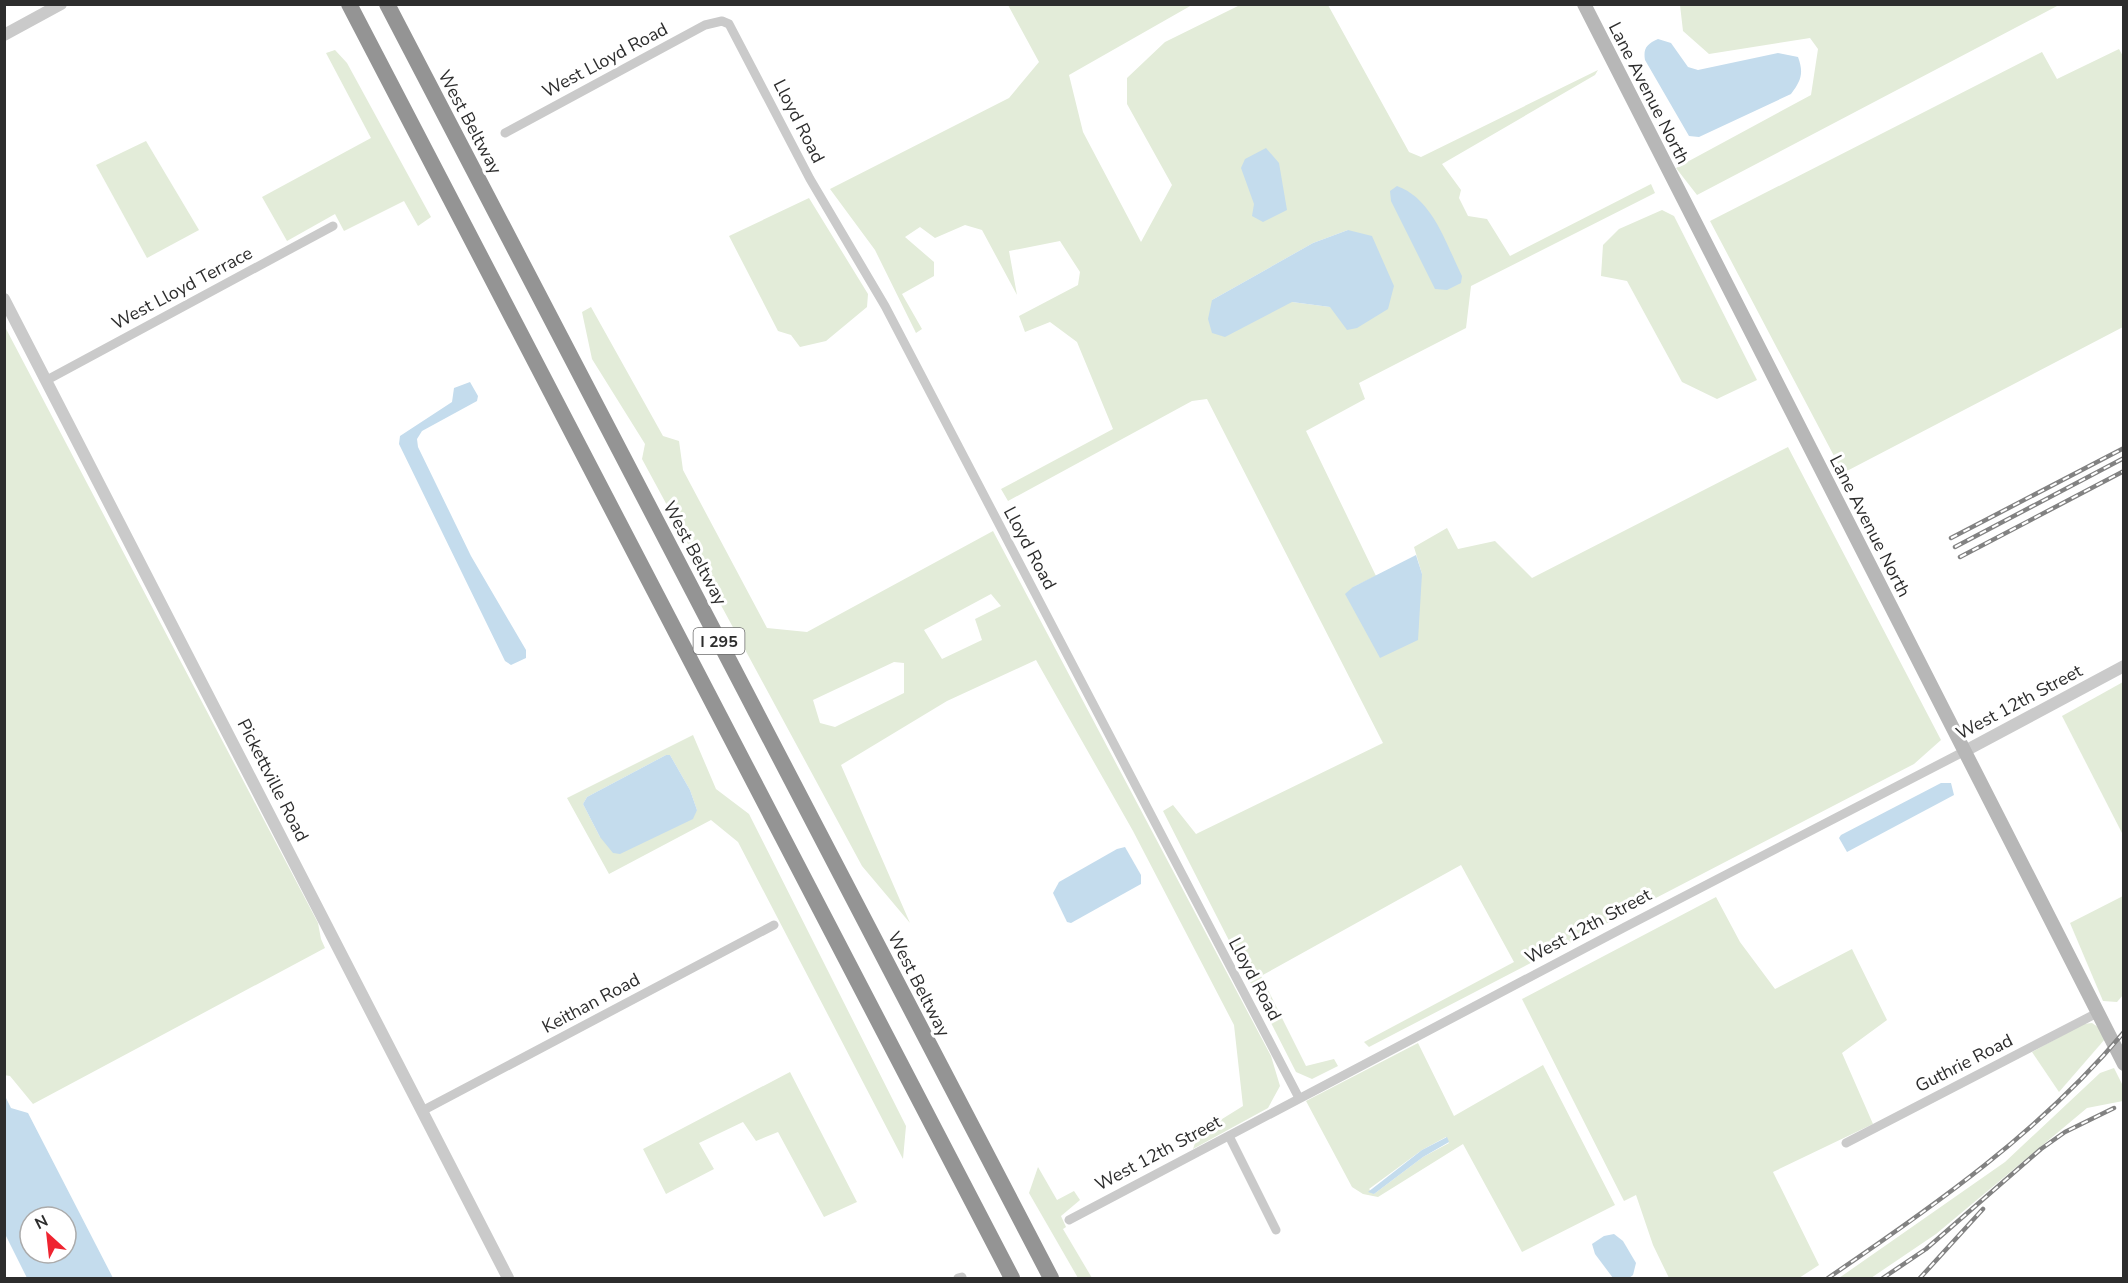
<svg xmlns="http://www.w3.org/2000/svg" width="2128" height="1283" font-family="'Nunito Sans',sans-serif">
  <rect width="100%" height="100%" fill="#fff"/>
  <g fill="#e3ecd9" fill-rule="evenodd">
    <path d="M1008 5H1192L1069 75 1083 132 1141 242 1172 185 1127 104V78L1165 42 1240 5H1328L1409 152 1421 157 1598 70 1595 75 1442 164 1461 190 1459 198 1468 216 1487 219 1510 256 1651 184 1655 193 1471 286 1466 328 1359 383 1365 399 1306 431 1376 576 1353 587 1422 574 1414 547 1447 528 1458 549 1495 541 1532 578 1788 447 1941 740 1914 764 1369 1047 1364 1042 1514 962 1461 865 1261 976 1306 1066 1334 1059 1338 1066 1312 1079 1296 1072 1163 811 1173 805 1196 834 1383 743 1207 399 1192 401 1008 501 1001 489 1113 429 1077 342 1050 322 1025 332 1019 316 1078 285 1080 272 1060 241 1009 251 1017 295 982 230 965 225 935 238 920 227 905 237 934 262V276L902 294 922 329 916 333 875 250 830 189 1009 98 1039 62ZM1348 230 1330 307 1292 302 1212 300 1313 243Z"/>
    <polygon points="1680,5 1680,4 2059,5 1697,195 1676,168 1811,95 1818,49 1810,38 1709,54 1683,31"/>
    <polygon points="2119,49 2124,58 2123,327 1843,473 1710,221 2042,52 2057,79"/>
    <polygon points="335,50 347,63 431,217 418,226 404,201 344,231 335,214 287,241 262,197 371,138 326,53"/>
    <polygon points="146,141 199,230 147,258 96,165"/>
    <polygon points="809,198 868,294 867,307 826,341 800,347 791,335 778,331 729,236"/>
    <polygon points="1662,210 1674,216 1757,380 1717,399 1682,382 1627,281 1601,276 1603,245 1619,229"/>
    <path d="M591 307 663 436 679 441 683 470 767 628 807 632 993 531 1271 1056 1280 1086 1268 1108 1193 1149 1198 1134 1243 1106 1234 1025 1133 831 1036 660 947 701 841 765 910 923 862 866 642 459 645 444 592 359 582 312ZM991 594 1001 606 975 619 982 640 942 659 924 630ZM894 662 904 663V693L835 727 820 723 813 700Z"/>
    <polygon points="4,325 318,923 321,939 325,948 33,1104 10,1076 4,1075"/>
    <polygon points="2123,682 2123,835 2062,716"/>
    <path d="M693 735 716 789 749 814 906 1126 903 1159 738 842 711 820 609 874 567 798ZM666 755H670L690 790 697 810 600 837 583 804 587 797Z"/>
    <polygon points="2123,896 2123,995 2117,1002 2103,1001 2070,923"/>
    <polygon points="1716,897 1740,942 1775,989 1852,949 1887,1020 1842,1053 1873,1124 1773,1172 1819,1265 1799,1278 1669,1278 1653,1245 1636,1195 1624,1201 1522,999"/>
    <polygon points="2092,1023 2098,1027 2105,1039 2059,1092 2032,1052 2083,1024"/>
    <path d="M1418 1043 1454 1116 1543 1065 1615 1205 1522 1252 1463 1144 1378 1197 1363 1194 1352 1187 1306 1101ZM1446 1137 1449 1143 1423 1157 1374 1194 1369 1189 1422 1150Z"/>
    <polygon points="2114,1068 2123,1086 2123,1101 2087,1108 1936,1234 1871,1278 1839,1278 2005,1162 2100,1073"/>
    <polygon points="790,1072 857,1202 824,1217 778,1132 756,1141 743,1122 699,1143 714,1169 666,1194 643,1149"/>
    <polygon points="1038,1167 1057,1200 1074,1191 1080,1200 1061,1216 1066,1227 1063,1229 1092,1278 1078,1278 1029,1193"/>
  </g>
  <g fill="#c4dced" fill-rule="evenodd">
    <path d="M1658 39 1671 43 1688 67 1698 70 1778 53 1798 57C1804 73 1801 81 1791 94L1699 137 1689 136 1645 60C1643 48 1647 44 1658 39Z"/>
    <polygon points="1266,148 1279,163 1287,210 1263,222 1252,216 1254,204 1241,168 1245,159"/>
    <path d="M1397 186C1433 199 1446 244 1462 276L1461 283 1447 290 1435 289 1391 201 1390 191Z"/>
    <polygon points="1348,230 1372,236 1394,286 1388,309 1357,328 1347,330 1330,307 1292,302 1225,337 1212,333 1208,319 1212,300 1313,243"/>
    <polygon points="470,382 478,396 477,401 422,431 417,439 418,447 471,556 526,650 526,658 511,665 505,661 399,444 400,436 452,402 454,388"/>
    <polygon points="1416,555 1422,574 1418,640 1380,658 1345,594 1353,587"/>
    <polygon points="666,755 670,755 690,790 697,810 693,819 620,854 613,853 600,837 583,804 587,797"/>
    <polygon points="1941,783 1951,783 1954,795 1847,852 1839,838 1841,835"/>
    <polygon points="1125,847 1141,875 1141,884 1071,923 1067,922 1053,893 1059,882 1117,849"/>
    <path d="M5 1096 11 1108 28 1113 113 1278H27L5 1234ZM30 1217H66V1253H30Z"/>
    <polygon points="1447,1137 1449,1142 1423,1157 1374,1194 1368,1192 1422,1150"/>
    <polygon points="1614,1234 1623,1241 1636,1263 1633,1275 1629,1278 1613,1278 1595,1254 1592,1244 1604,1236"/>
  </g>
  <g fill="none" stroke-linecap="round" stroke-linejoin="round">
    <g stroke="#cacaca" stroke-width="9">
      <polyline points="505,133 705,25 722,21 729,24 810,179 885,306 1299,1098"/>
      <polyline points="47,380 333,226"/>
      <polyline points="422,1111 774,925"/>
      <polyline points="1229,1136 1276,1230"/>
      <polyline points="1846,1143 2097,1013"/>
      <polyline points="1069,1220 1625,927 1965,751"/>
      <polyline points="958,1278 962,1277"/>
    </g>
    <g stroke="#cacaca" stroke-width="12">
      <polyline points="4,35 61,4"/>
      <polyline points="4,299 508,1278"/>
      <polyline points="1965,751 2124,666"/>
    </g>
    <polyline stroke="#b7b7b7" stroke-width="14" points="1584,4 2124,1064"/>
    <g stroke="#949494" stroke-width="16">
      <polyline points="349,4 1012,1278"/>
      <polyline points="387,4 1051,1278"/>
    </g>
    <g stroke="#828282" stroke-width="4.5">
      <g id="rail">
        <polyline points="1951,538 2124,448"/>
        <polyline points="1955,547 2124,458"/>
        <polyline points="1960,557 2124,471"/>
        <path d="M1828 1278C1934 1206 2040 1132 2124 1032"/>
        <polyline points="1883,1278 1926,1249 2041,1149 2065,1132 2114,1108"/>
        <polyline points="1920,1278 1983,1209"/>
      </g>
    </g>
    <use href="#rail" stroke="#fff" stroke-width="2" stroke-dasharray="7" stroke-linecap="butt"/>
  </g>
  <g text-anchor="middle" stroke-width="6" stroke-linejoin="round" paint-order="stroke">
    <rect fill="#fff" stroke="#6c6c6c" stroke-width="1.5" x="693.5" y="628" width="51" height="26" rx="4.5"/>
    <g font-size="16" font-weight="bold" fill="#2d2d2d">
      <text x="719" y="647">I 295</text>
    </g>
    <g font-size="18" fill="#2d2d2d" stroke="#fff">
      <text transform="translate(605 60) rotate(-28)" y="6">West Lloyd Road</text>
      <text transform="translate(1649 93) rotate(63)" y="6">Lane Avenue North</text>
      <text transform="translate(799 121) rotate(63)" y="6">Lloyd Road</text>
      <text transform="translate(470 122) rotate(62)" y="6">West Beltway</text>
      <text transform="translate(182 288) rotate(-28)" y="6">West Lloyd Terrace</text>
      <text transform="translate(1870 526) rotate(63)" y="6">Lane Avenue North</text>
      <text transform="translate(1030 548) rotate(62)" y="6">Lloyd Road</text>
      <text transform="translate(695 553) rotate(62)" y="6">West Beltway</text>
      <text transform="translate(2019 702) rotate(-28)" y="6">West 12th Street</text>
      <text transform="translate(273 780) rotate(63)" y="6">Pickettville Road</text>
      <text transform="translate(1588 926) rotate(-28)" y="6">West 12th Street</text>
      <text transform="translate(1255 979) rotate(62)" y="6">Lloyd Road</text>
      <text transform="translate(919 984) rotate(63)" y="6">West Beltway</text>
      <text transform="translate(591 1003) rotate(-28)" y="6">Keithan Road</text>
      <text transform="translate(1964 1063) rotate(-27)" y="6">Guthrie Road</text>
      <text transform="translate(1158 1153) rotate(-28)" y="6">West 12th Street</text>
    </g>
  </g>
  <rect width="2128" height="1283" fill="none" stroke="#2d2d2d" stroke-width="12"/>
  <g transform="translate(48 1235) rotate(333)"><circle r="28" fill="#ffffff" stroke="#ababab" stroke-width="1.5"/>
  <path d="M0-4.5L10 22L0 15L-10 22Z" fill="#ef2430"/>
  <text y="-9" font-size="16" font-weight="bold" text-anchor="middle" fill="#2d2d2d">N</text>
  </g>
</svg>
